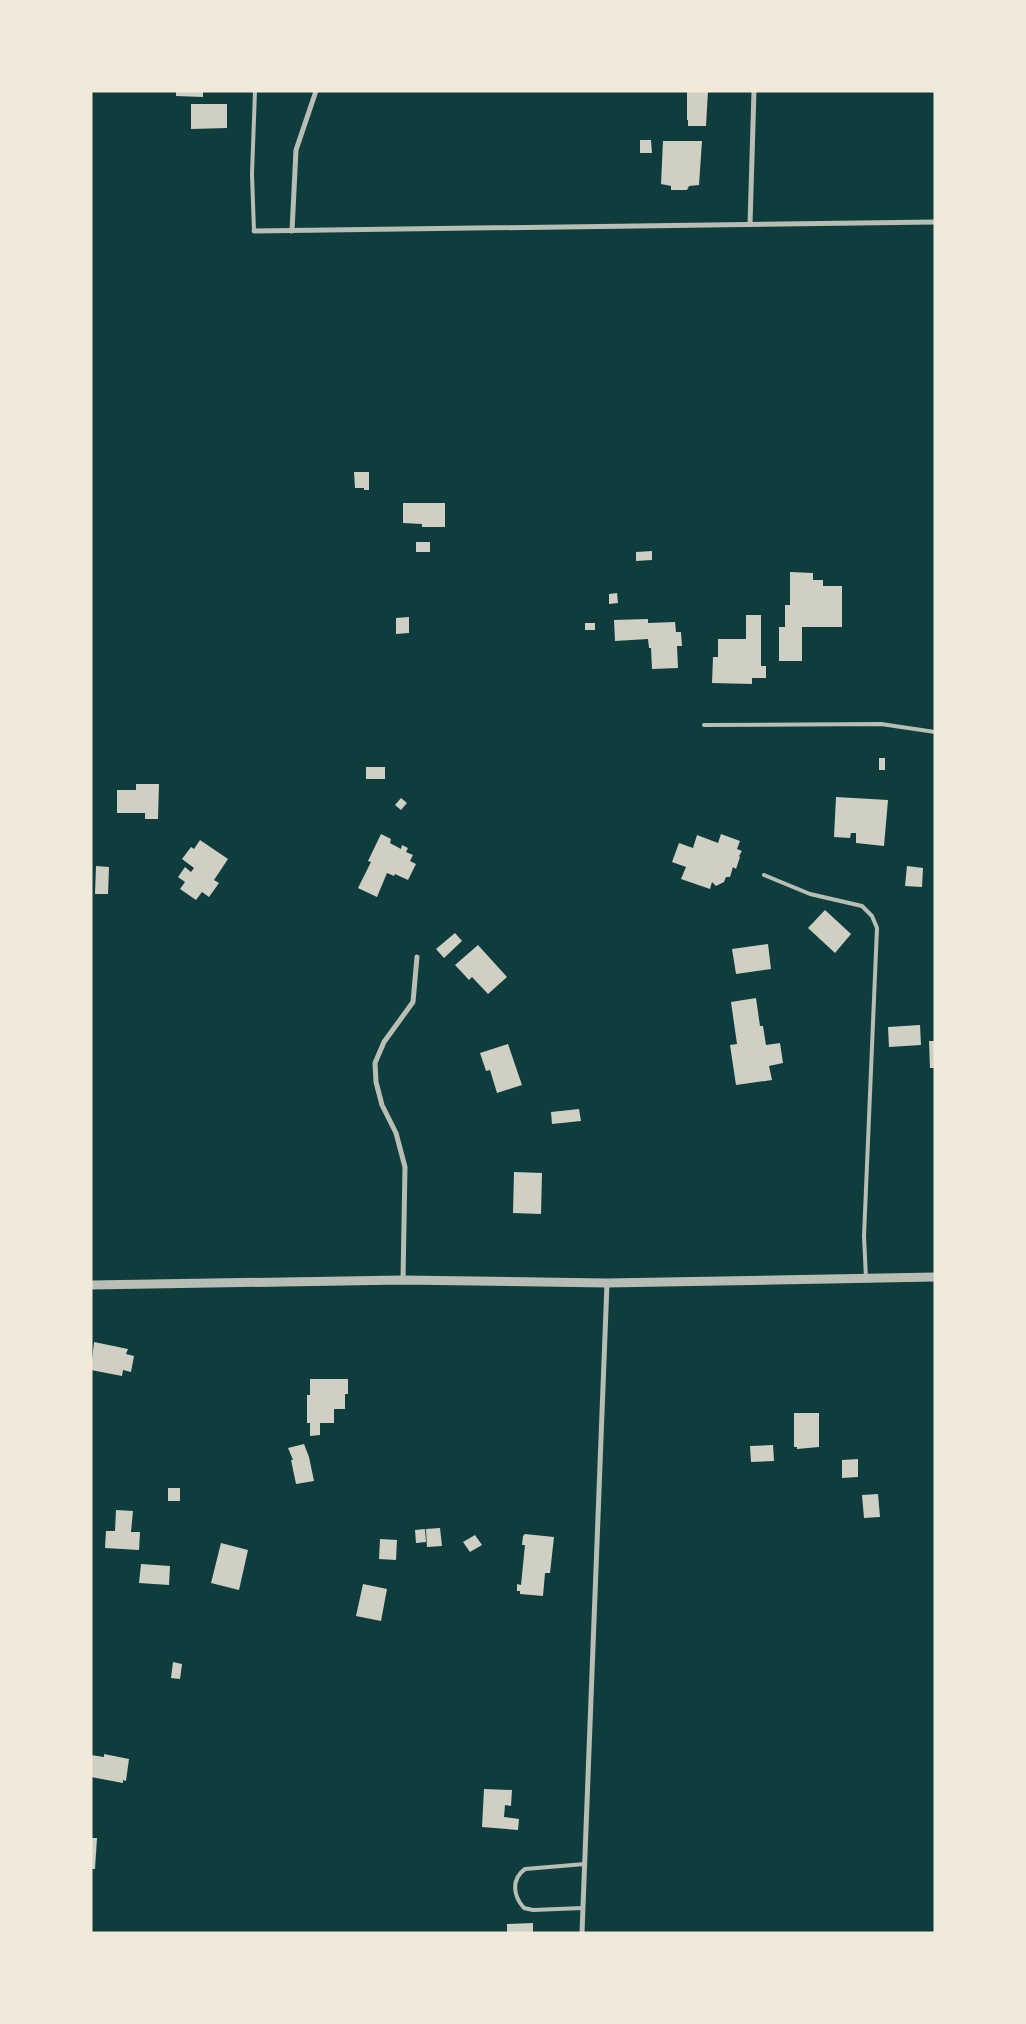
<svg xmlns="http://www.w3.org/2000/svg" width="1026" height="2024" font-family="Roboto,sans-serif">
  <rect width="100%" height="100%" fill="#0f3d3e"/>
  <g fill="#cfcfc3">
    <polygon points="176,91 203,91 203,97 176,96"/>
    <polygon points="687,91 708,91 706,126 688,126 688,120 687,120"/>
    <polygon points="191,104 227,104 227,128 191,129"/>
    <polygon points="640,140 651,140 652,153 640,153"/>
    <polygon points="663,141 702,141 699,185 689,186 687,190 671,190 671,186 661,184"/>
    <polygon points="354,472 369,472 369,490 364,490 364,488 355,488"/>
    <polygon points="403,503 445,503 445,527 422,527 422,524 403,523"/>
    <rect x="416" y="542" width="14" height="10"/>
    <polygon points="652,551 652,560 636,561 636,552"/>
    <polygon points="790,572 813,573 813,580 823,580 823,586 842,586 842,627 802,627 802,661 779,661 779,627 785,627 785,605 790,605"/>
    <polygon points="617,593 618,603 609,604 609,594"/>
    <polygon points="746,615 761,615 761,666 766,666 766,678 752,678 752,684 712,683 713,657 718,657 718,639 746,639"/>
    <polygon points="409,617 409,633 396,634 396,618"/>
    <polygon points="648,619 648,623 675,622 676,632 681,632 682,646 677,646 678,668 652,669 651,648 649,648 648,639 615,641 614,620"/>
    <rect x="585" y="623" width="10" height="7"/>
    <rect x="879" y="758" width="6" height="12"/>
    <rect x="366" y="767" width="19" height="12"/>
    <polygon points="136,784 159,784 158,819 145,819 145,813 117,813 117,790 136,790"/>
    <polygon points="836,797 888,800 884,846 856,843 856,833 851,833 850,838 834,837"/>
    <polygon points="401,798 407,803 401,810 395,805"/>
    <polygon points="381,834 391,839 390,843 401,849 402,845 408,848 406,852 413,855 410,861 416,864 408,880 395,874 394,876 387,873 377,897 358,888 371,862 368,861"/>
    <polygon points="721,834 740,841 737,849 742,851 739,856 740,857 736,869 733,867 730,877 726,877 724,882 716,886 712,882 710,889 681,879 686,867 672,862 679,843 693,848 697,835 718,843"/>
    <polygon points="200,840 228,859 214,880 219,883 209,897 202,892 196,900 180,889 185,882 178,877 185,867 191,872 194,868 182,859 191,847 194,849"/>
    <polygon points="96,866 109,867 108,894 95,894"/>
    <polygon points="907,866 923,868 922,887 905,886"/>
    <polygon points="825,910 851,934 835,953 808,928"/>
    <polygon points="455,933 462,941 444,958 436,949"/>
    <polygon points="768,944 771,969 736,974 732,949"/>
    <polygon points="478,945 507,977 488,994 472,977 469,980 455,965"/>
    <polygon points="756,998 760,1026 763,1026 766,1045 780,1043 783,1063 769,1066 772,1080 736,1085 730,1045 737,1044 731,1002"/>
    <polygon points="920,1025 921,1045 889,1047 888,1027"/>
    <polygon points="929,1041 935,1041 935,1068 930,1068"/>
    <polygon points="508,1044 522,1085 497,1093 490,1070 486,1071 480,1053"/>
    <polygon points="579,1109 581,1121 552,1124 551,1112"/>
    <polygon points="514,1172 542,1173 541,1214 513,1213"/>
    <polygon points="94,1342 128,1349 126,1354 134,1356 131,1372 123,1370 122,1376 91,1370"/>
    <polygon points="310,1379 348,1379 348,1394 345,1394 345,1409 334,1409 334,1423 320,1423 320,1435 310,1436 310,1423 307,1423 307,1395 310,1395"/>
    <polygon points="794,1413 819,1413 819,1447 797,1449 797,1447 794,1447"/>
    <polygon points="304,1444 309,1457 314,1481 296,1484 291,1460 293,1460 288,1448"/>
    <polygon points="773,1445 774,1461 751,1462 750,1446"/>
    <polygon points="858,1459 858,1477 842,1478 842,1460"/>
    <rect x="168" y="1488" width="12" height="13"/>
    <polygon points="878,1494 880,1517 864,1518 862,1495"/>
    <polygon points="116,1510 133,1511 131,1532 140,1532 139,1550 105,1548 106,1531 115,1531"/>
    <polygon points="440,1528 442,1546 427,1547 426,1529"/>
    <polygon points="425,1529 426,1542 416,1543 415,1530"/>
    <polygon points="525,1534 554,1537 550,1573 545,1573 543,1596 520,1594 520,1591 517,1591 517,1584 521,1585 525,1545 522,1545 523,1536"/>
    <polygon points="475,1535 482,1545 470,1552 463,1542"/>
    <polygon points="380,1539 397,1540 396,1560 379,1559"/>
    <polygon points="221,1543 248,1550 239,1590 211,1583"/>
    <polygon points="141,1564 170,1566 169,1585 139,1583"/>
    <polygon points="363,1584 387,1589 381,1621 356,1616"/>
    <polygon points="173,1662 182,1664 180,1679 171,1678"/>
    <polygon points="104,1754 129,1759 126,1781 123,1780 123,1783 91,1777 91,1755 104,1757"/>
    <polygon points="484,1789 512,1790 511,1806 505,1805 504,1817 519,1819 518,1830 482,1827"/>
    <polygon points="91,1838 97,1838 95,1869 91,1869"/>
    <polygon points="533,1923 533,1933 507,1933 507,1924"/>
  </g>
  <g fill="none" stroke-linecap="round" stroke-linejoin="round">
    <g stroke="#b8beb3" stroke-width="4">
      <polyline points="254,231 252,174 255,91"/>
      <polyline points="704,725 881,724 935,732"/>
      <polyline points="764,875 810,894 862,906 872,916 877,928 864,1236 866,1278"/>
      <path d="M583 1908 533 1910 524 1908C513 1896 511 1879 525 1869L585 1864"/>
    </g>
    <g stroke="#b8beb3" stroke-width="5">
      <polyline points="750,224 754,91"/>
      <polyline points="254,231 935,222"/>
      <polyline points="292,231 296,150 316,91"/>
      <polyline points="403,1280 405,1167 396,1133 382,1105 376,1082 375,1063 384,1042 413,1002 417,957"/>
      <polyline points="582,1933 607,1283"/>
    </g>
    <polyline stroke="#b8beb3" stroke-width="9" points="91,1285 403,1280 607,1283 935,1277"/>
  </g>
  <rect width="1026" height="2024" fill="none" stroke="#f1e9da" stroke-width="185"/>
</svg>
